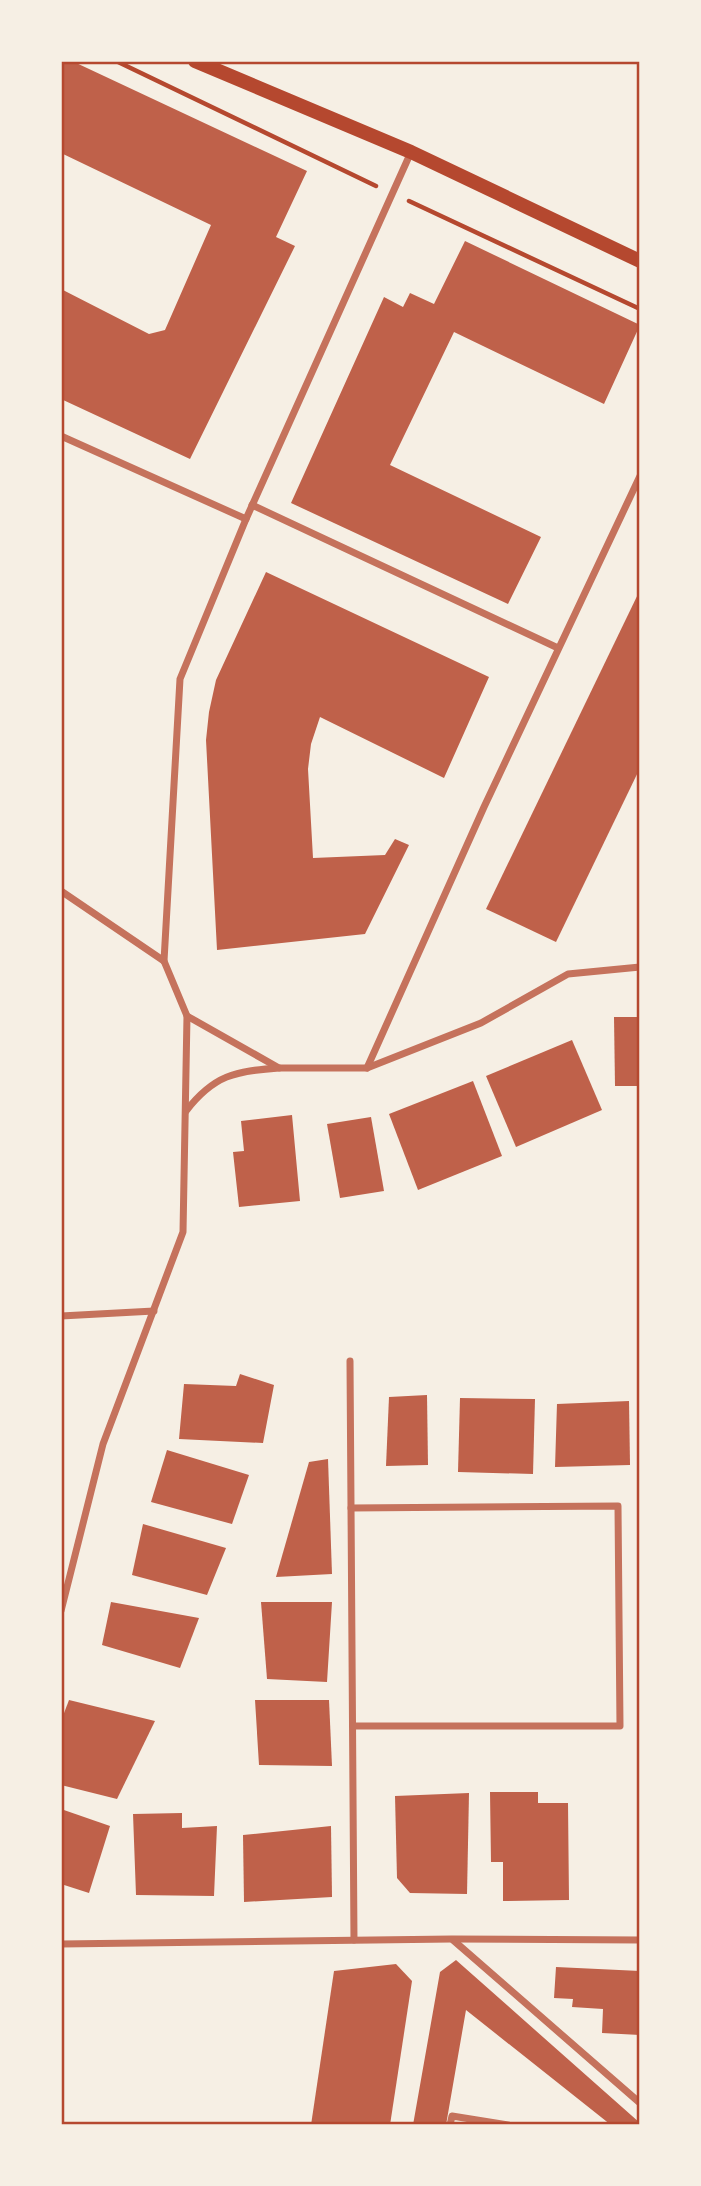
<svg xmlns="http://www.w3.org/2000/svg" width="701" height="2186" font-family="'Asap Condensed',sans-serif">
  <rect width="100%" height="100%" fill="#f6efe4"/>
  <g fill="#bf614a">
    <polygon points="61,61 72,61 307,171 276,237 295,246 190,459 61,399 61,289 149,334 165,330 211,225 61,153"/>
    <polygon points="465,241 640,325 604,404 454,332 390,465 541,537 508,604 291,503 384,297 403,307 410,293 434,304"/>
    <polygon points="266,572 489,677 444,778 320,717 311,744 308,769 313,858 385,855 395,839 409,845 365,934 217,950 206,740 209,712 216,680"/>
    <polygon points="640,590 640,768 556,942 486,909"/>
    <polygon points="614,1017 640,1017 640,1086 615,1086"/>
    <polygon points="572,1040 602,1110 516,1147 486,1076"/>
    <polygon points="473,1081 502,1156 418,1190 389,1114"/>
    <polygon points="292,1115 300,1201 239,1207 233,1152 244,1151 241,1121"/>
    <polygon points="371,1117 384,1191 340,1198 327,1124"/>
    <polygon points="240,1374 274,1385 263,1443 179,1439 184,1384 236,1386"/>
    <polygon points="427,1395 428,1465 386,1466 389,1397"/>
    <polygon points="460,1398 535,1399 533,1474 458,1472"/>
    <polygon points="629,1401 630,1465 555,1467 557,1404"/>
    <polygon points="167,1450 249,1475 232,1524 151,1502"/>
    <polygon points="328,1459 332,1574 276,1577 309,1462"/>
    <polygon points="143,1524 226,1548 207,1595 132,1575"/>
    <polygon points="111,1602 199,1618 180,1668 102,1645"/>
    <polygon points="261,1602 332,1602 327,1682 267,1679"/>
    <polygon points="69,1700 155,1721 117,1799 61,1785 61,1721"/>
    <polygon points="255,1700 329,1700 332,1766 259,1765"/>
    <polygon points="490,1792 538,1792 538,1803 568,1803 569,1900 503,1901 503,1862 491,1862"/>
    <polygon points="469,1793 467,1894 410,1893 397,1878 395,1796"/>
    <polygon points="61,1809 110,1826 89,1893 61,1884"/>
    <polygon points="182,1813 182,1828 217,1826 214,1896 136,1895 133,1814"/>
    <polygon points="331,1826 332,1897 244,1902 243,1835"/>
    <polygon points="456,1960 640,2123 640,2125 611,2125 466,2010 446,2125 413,2125 440,1972"/>
    <polygon points="396,1964 412,1981 390,2125 311,2125 334,1971"/>
    <polygon points="556,1967 640,1971 640,2035 602,2033 603,2009 572,2007 573,1999 554,1998"/>
  </g>
  <g fill="none" stroke-linecap="round" stroke-linejoin="round">
    <g stroke="#b5482f" stroke-width="4.5">
      <polyline points="116,61 376,186"/>
      <polyline points="409,201 640,309"/>
    </g>
    <g stroke="#c5725c" stroke-width="7">
      <polyline points="61,436 246,519"/>
      <polyline points="252,505 558,648"/>
      <polyline points="61,891 164,961 187,1016 279,1068 367,1068 481,1023 568,974 640,967"/>
      <polyline points="164,961 180,679 246,519 411,152"/>
      <polyline points="367,1068 484,807 640,476"/>
      <path d="M186 1111C214 1075 235 1071 279 1068"/>
      <polyline points="61,1316 154,1311"/>
      <polyline points="350,1361 354,1940"/>
      <polyline points="351,1508 618,1506 620,1726 353,1726"/>
      <polyline points="61,1611 103,1444 183,1232 187,1016"/>
      <polyline points="453,1940 640,2103"/>
      <polyline points="61,1944 452,1939 640,1940"/>
      <polyline points="450,2125 452,2116 508,2125"/>
    </g>
    <polyline stroke="#b5482f" stroke-width="14" points="195,61 411,152 640,261"/>
  </g>
  <rect width="701" height="2186" fill="none" stroke="#f6efe4" stroke-width="126"/>
  <rect x="63" y="63" width="575" height="2060" fill="none" stroke="#b5482f" stroke-width="2.5"/>
</svg>
